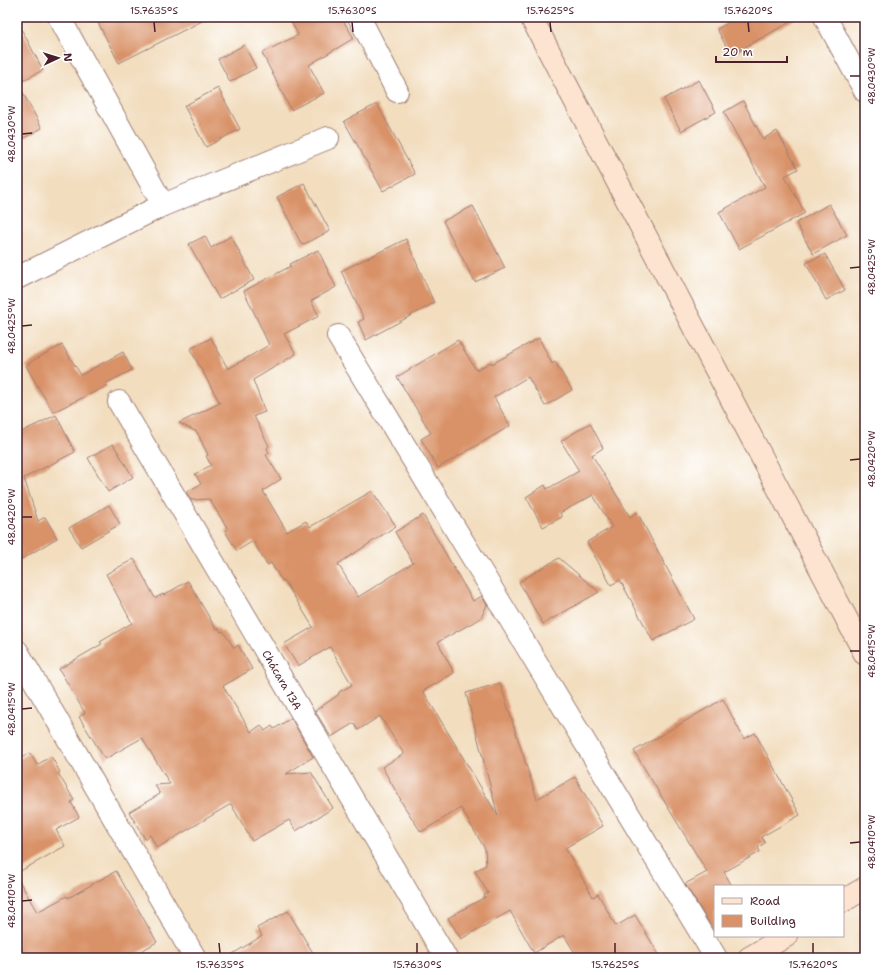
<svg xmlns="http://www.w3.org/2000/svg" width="882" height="975" font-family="'Shantell Sans',sans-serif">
  <rect width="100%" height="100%" fill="#fff"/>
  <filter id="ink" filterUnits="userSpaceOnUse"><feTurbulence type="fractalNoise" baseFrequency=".025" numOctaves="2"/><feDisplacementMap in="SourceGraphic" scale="8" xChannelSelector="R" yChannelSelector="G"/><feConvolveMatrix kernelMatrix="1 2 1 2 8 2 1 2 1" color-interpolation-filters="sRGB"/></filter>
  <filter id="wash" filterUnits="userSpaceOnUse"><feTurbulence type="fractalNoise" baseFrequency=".012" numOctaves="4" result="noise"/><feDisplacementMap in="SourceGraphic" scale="16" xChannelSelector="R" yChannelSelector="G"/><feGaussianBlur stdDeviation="0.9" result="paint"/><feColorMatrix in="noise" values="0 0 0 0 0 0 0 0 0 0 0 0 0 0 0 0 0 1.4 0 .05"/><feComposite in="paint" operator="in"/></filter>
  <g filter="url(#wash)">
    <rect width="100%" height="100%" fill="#f2ddbe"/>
    <g id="blocks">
      <g fill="#d99268">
        <polygon points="95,17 210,17 119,63"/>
        <polygon points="289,17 341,17 354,38 309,65 324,93 291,110 262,53 298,35"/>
        <polygon points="738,17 799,17 731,55 717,29"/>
        <polygon points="17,21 43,70 22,81 17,71"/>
        <polygon points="244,45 256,68 230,82 218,59"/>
        <polygon points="699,80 716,112 681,131 664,99"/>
        <polygon points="17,82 42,128 17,142"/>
        <polygon points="218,88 240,129 206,147 184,106"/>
        <polygon points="743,101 763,139 777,131 798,169 785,176 805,213 739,249 719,212 765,187 724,112"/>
        <polygon points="377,104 415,174 383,191 344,121"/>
        <polygon points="304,183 330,231 302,245 277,197"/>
        <polygon points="829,204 847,235 813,254 796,223"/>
        <polygon points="473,206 505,268 475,282 443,221"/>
        <polygon points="205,236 211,248 231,236 254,280 219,299 189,244"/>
        <polygon points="406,239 434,303 366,340 358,322 364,319 341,271"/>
        <polygon points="318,250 336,287 311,301 319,316 284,334 296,354 253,380 265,412 254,416 269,446 267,448 269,453 266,455 281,479 263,491 287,532 306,521 310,527 372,491 396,526 338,564 358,597 413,563 395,532 423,515 473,601 482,596 487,605 481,618 438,642 454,673 423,691 498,816 466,693 500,683 537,799 575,777 603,826 565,848 593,897 598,894 616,926 635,915 661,958 578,958 564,935 534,953 510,911 461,939 448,918 485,897 484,895 488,893 475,871 486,865 485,849 461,808 421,832 400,800 401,800 382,767 404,754 380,716 358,730 354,723 331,737 315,711 338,695 339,692 352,685 330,647 298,666 284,644 313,627 284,580 282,581 271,563 267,565 253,541 237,551 225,531 228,529 209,499 191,500 186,492 201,484 195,474 211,465 206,456 208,455 197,432 179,423 220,403 190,349 211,338 228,369 269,345 244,291 291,266 290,264"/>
        <polygon points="825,254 845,290 826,300 806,263"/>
        <polygon points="539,338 552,364 555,362 572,390 545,406 528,377 494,397 510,426 438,468 421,439 431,433 397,377 458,340 476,370 491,362 492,364"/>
        <polygon points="62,345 81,375 123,352 132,370 105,384 107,386 53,412 26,366 34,360"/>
        <polygon points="56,415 75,452 24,478 38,521 45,517 57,538 17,562 17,434"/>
        <polygon points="590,423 603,448 592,455 630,517 637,512 694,619 653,641 620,580 611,585 587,542 612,527 593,495 560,513 562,517 543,527 526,497 545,485 547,489 579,471 561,441"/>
        <polygon points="113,444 133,477 108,492 88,458"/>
        <polygon points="109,505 120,524 81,547 69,528"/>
        <polygon points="559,558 599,592 543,624 519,582"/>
        <polygon points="134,559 155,598 163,594 164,595 188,581 216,629 218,628 221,632 223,631 234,648 238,645 252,669 223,686 251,732 261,725 265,731 272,726 274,729 291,718 313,757 286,774 311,772 333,808 296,831 289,820 252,841 231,804 157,848 150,835 145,839 129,812 160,794 155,785 170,784 142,738 105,759 79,717 85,713 59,669 102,644 100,642 132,623 106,574"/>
        <polygon points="723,699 744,739 755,733 800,815 761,837 765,843 758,847 760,852 724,872 732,886 715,886 715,932 685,884 707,872 634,751"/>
        <polygon points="30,753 37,765 51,756 60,772 58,773 74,800 71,802 79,817 56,830 65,846 17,873 17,760"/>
        <polygon points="116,871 157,942 129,958 17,958 17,877 37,912 67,896 68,898"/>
        <polygon points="288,911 316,958 226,958 262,936 257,928"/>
      </g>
    </g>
  </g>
  <g filter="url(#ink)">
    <use href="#blocks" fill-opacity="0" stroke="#9e7e74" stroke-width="1"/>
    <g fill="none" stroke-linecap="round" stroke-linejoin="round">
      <g stroke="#9e7e74" stroke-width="24">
        <g id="street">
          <polyline points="59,17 163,205"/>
          <polyline points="359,17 397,91"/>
          <polyline points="825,17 865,91"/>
          <polyline points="17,278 163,205 328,138"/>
          <polyline points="338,336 716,958"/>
          <polyline points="119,402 446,958"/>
          <polyline points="17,651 195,958"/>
        </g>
      </g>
      <g stroke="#9e7e74" stroke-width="24">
        <g id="secondary">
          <polyline points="531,17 865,654"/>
          <polyline points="843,901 865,888"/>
          <polyline points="749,958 786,936"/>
        </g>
      </g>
      <use href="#street" stroke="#fff" stroke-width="22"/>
      <use href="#secondary" stroke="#fde4d0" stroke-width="22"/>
    </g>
  </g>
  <path fill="none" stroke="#4a1f2b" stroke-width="1.5" d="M154 22 155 32M352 22 353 32M550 22 551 32M748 22 749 32M850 76H860M22 134 32 133M850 268 860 267M22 326 32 325M850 460 860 459M22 517H32M850 651H860M22 709 32 708M850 843 860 842M22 901 32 900M219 943 220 953M417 943V953M615 943V953M813 943V953"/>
  <g text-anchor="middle" stroke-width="3" stroke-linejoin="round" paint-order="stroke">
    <g font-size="11" fill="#4a1f2b" stroke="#fff">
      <text transform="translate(282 680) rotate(60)" y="4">Chácara 13A</text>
    </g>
  </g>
  <rect width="882" height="975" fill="none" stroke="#fff" stroke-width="44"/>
  <rect x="714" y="885" width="130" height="52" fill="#ffffff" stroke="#b7a5aa"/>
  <rect x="722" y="898" width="20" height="6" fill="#fde4d0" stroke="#b7a5aa"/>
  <text x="750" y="905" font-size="12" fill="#4a1f2b">Road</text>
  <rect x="722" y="915" width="20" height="12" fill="#d99268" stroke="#b7a5aa"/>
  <text x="750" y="925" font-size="12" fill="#4a1f2b">Building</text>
  <g transform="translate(58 58) rotate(86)" stroke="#ffffff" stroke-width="3" paint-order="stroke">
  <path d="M0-3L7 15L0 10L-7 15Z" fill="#4a1f2b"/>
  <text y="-6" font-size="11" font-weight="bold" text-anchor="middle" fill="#4a1f2b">N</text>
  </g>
  <path d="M716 56v6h71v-6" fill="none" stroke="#4a1f2b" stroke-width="2"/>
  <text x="722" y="56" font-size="12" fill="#4a1f2b" stroke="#ffffff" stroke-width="3" paint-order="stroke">20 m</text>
  <rect x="22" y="22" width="838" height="931" fill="none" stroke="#4a1f2b" stroke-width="1.5"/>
  <g font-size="10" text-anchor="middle" fill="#4a1f2b">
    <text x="154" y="14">15.7635°S</text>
    <text x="352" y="14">15.7630°S</text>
    <text x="550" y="14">15.7625°S</text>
    <text x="748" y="14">15.7620°S</text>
    <text transform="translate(871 76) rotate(-90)" y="4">48.0430°W</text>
    <text transform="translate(11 134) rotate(-90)" y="4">48.0430°W</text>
    <text transform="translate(871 267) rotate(-90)" y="4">48.0425°W</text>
    <text transform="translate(11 326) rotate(-90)" y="4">48.0425°W</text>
    <text transform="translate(871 459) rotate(-90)" y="4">48.0420°W</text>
    <text transform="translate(11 517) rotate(-90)" y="4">48.0420°W</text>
    <text transform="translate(871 651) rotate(-90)" y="4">48.0415°W</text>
    <text transform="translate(11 709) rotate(-90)" y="4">48.0415°W</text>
    <text transform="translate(871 842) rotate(-90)" y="4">48.0410°W</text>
    <text transform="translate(11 901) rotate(-90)" y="4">48.0410°W</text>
    <text x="220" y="968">15.7635°S</text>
    <text x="417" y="968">15.7630°S</text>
    <text x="615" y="968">15.7625°S</text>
    <text x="813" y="968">15.7620°S</text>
  </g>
</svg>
